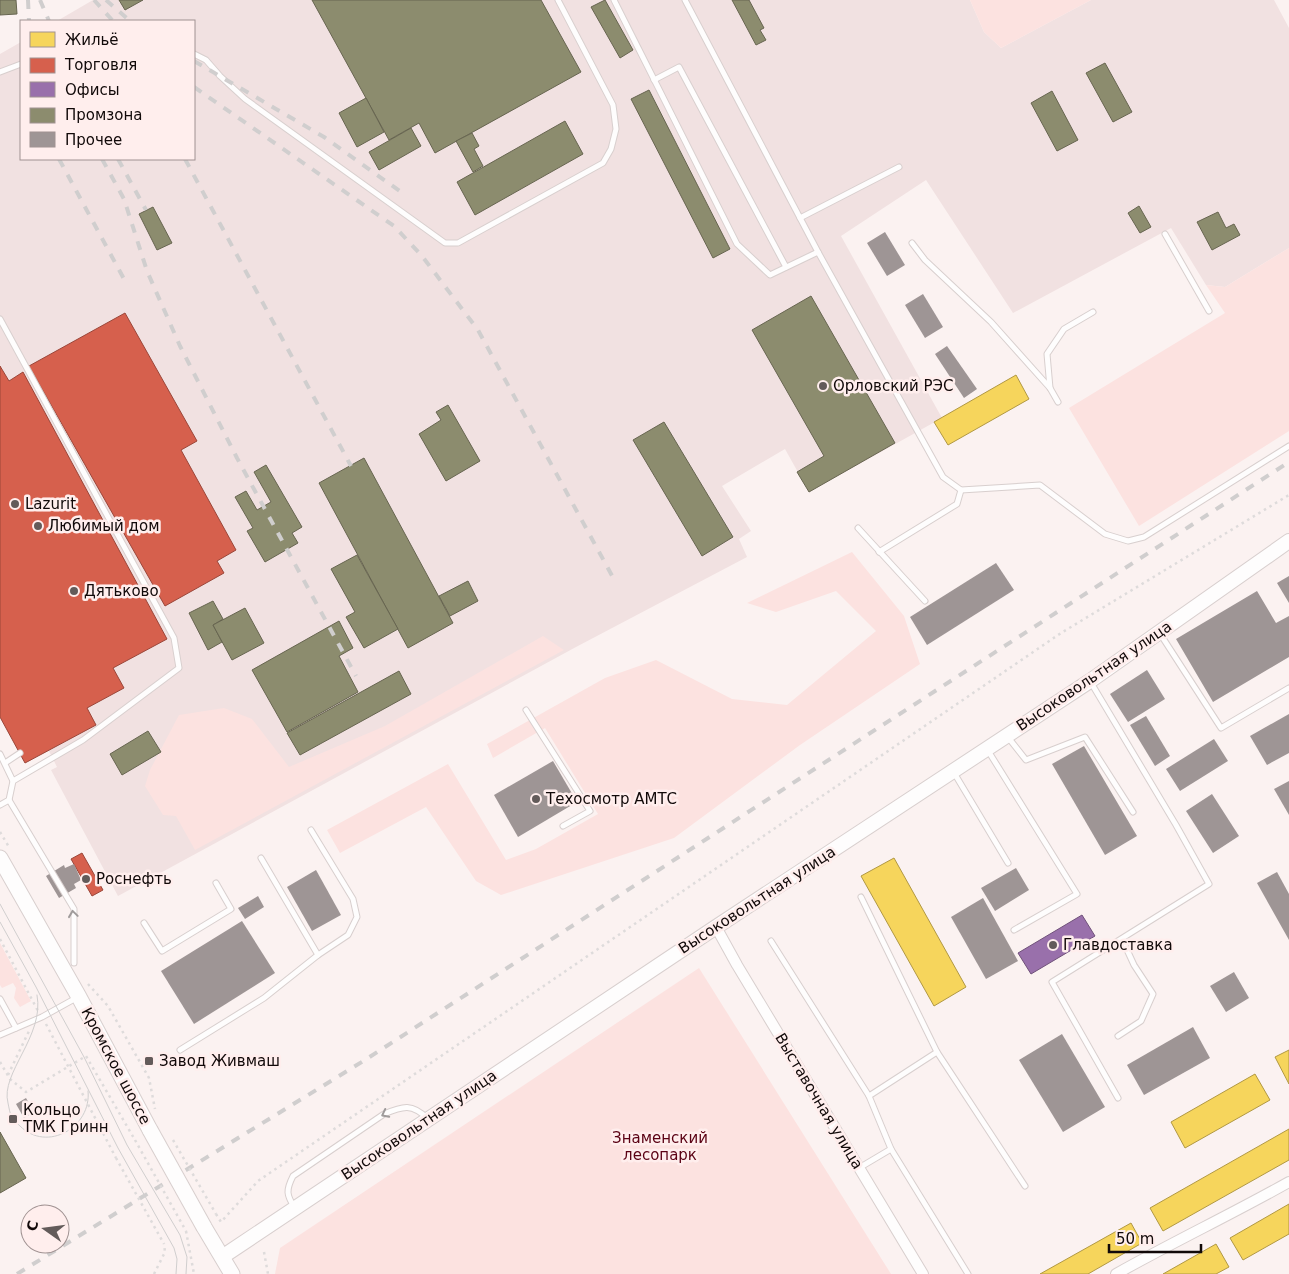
<svg xmlns="http://www.w3.org/2000/svg" width="1289" height="1274" font-family="'DejaVu Sans',sans-serif">
  <rect width="100%" height="100%" fill="#fbf2f1"/>
  <polygon fill="#f1e1e1" points="93,0 970,0 984,32 1001,48 1091,0 1274,0 1289,28 1289,248 1225,287 1206,285 1171,228 1013,313 926,180 841,236 942,418 809,492 785,449 722,486 751,531 739,539 747,557 576,647 118,896 51,770 57,767 49,751 25,763 0,716 0,54 21,42 21,159 194,159 194,21 57,21"/>
  <g fill="#fce2e0">
    <polygon points="970,0 1091,0 1001,48 984,32"/>
    <polygon points="1289,248 1289,431 1139,526 1069,408 1225,313 1206,285 1225,287"/>
    <polygon points="852,552 904,616 920,664 800,745 674,838 501,895 476,881 426,807 340,853 327,830 448,764 506,860 536,849 598,814 545,728 493,758 487,744 605,678 656,660 732,699 787,705 876,631 836,591 776,612 747,603"/>
    <polygon points="543,636 564,650 195,850 176,816 163,815 145,786 150,770 179,715 224,708 252,719 289,767 385,726"/>
    <polygon points="0,943 31,1001 20,1007 14,998 16,988 13,983 2,988 0,985"/>
    <polygon points="699,968 891,1274 275,1274 280,1248"/>
  </g>
  <g fill="#f6d55c" stroke="#b19843">
    <polygon points="1016,375 1029,399 948,445 934,422"/>
    <polygon points="894,858 966,987 934,1006 861,876"/>
    <polygon points="1289,1050 1289,1084 1275,1057"/>
    <polygon points="1255,1074 1270,1100 1185,1148 1171,1122"/>
    <polygon points="1289,1129 1289,1160 1163,1231 1150,1208"/>
    <polygon points="1289,1204 1289,1234 1243,1260 1230,1238"/>
    <polygon points="1131,1223 1142,1243 1088,1274 1040,1274"/>
    <polygon points="1216,1244 1229,1267 1216,1274 1163,1274"/>
  </g>
  <g fill="#d6604d" stroke="#9b4639">
    <polygon points="125,313 197,441 181,450 236,550 217,561 224,573 165,606 29,366"/>
    <polygon points="0,366 9,381 23,372 167,639 113,668 124,688 87,708 96,725 25,763 0,717"/>
    <polygon points="82,853 103,890 92,896 71,859"/>
  </g>
  <polygon fill="#9970ab" stroke="#70517a" points="1082,915 1095,936 1031,974 1018,953"/>
  <g fill="#8c8c6e" stroke="#676550">
    <polygon points="0,0 16,0 17,14 0,15"/>
    <polygon points="119,0 143,0 125,10"/>
    <polygon points="312,0 541,0 581,72 435,153 419,123 389,140"/>
    <polygon points="605,0 633,50 620,58 591,7"/>
    <polygon points="732,0 749,0 764,28 760,30 766,40 756,45"/>
    <polygon points="1105,63 1132,112 1113,122 1086,73"/>
    <polygon points="649,90 730,249 713,258 631,99"/>
    <polygon points="1052,91 1078,140 1057,151 1031,103"/>
    <polygon points="366,98 384,132 357,147 339,113"/>
    <polygon points="565,121 583,154 475,215 457,182"/>
    <polygon points="411,128 421,146 379,170 369,152"/>
    <polygon points="472,133 479,146 474,149 483,166 473,172 456,141"/>
    <polygon points="1139,206 1151,227 1140,233 1128,213"/>
    <polygon points="153,207 172,243 157,250 139,214"/>
    <polygon points="1218,212 1226,228 1234,224 1240,235 1212,250 1197,222"/>
    <polygon points="811,296 895,443 809,492 797,472 824,456 752,330"/>
    <polygon points="448,405 480,461 446,481 419,434 441,420 436,412"/>
    <polygon points="664,422 733,537 702,556 633,440"/>
    <polygon points="364,458 453,623 408,648 319,483"/>
    <polygon points="266,465 302,527 292,533 298,543 265,562 247,531 253,528 235,497 246,491 257,510 271,502 254,472"/>
    <polygon points="357,555 398,629 364,648 346,617 355,612 331,569"/>
    <polygon points="468,581 478,601 450,616 439,596"/>
    <polygon points="213,601 223,619 213,625 222,642 208,650 189,613"/>
    <polygon points="245,608 264,643 232,660 213,625"/>
    <polygon points="339,621 353,648 339,656 358,692 287,732 252,670"/>
    <polygon points="399,671 411,694 300,755 287,733"/>
    <polygon points="148,731 161,752 122,775 110,754"/>
    <polygon points="0,1132 26,1178 0,1193"/>
  </g>
  <g fill="#9e9595">
    <polygon points="885,232 905,265 887,276 867,243"/>
    <polygon points="923,294 943,327 925,338 905,305"/>
    <polygon points="947,346 977,389 964,398 935,354"/>
    <polygon points="996,563 1014,590 927,645 910,617"/>
    <polygon points="1289,576 1289,603 1277,583"/>
    <polygon points="1257,591 1276,623 1289,616 1289,657 1213,702 1176,639"/>
    <polygon points="1147,670 1165,699 1128,722 1110,694"/>
    <polygon points="1289,714 1289,753 1267,765 1250,736"/>
    <polygon points="1146,716 1170,756 1155,766 1130,725"/>
    <polygon points="1214,739 1228,761 1180,791 1166,769"/>
    <polygon points="1084,746 1137,836 1105,855 1052,764"/>
    <polygon points="553,761 577,802 518,837 494,795"/>
    <polygon points="1289,781 1289,815 1274,789"/>
    <polygon points="1212,794 1239,836 1213,853 1186,811"/>
    <polygon points="74,864 81,880 74,884 76,888 59,898 46,876 64,865 65,868"/>
    <polygon points="1016,868 1029,890 995,911 981,888"/>
    <polygon points="316,870 341,915 312,931 287,887"/>
    <polygon points="1277,872 1289,894 1289,940 1257,883"/>
    <polygon points="258,896 264,907 245,919 238,908"/>
    <polygon points="983,898 1018,961 986,979 951,917"/>
    <polygon points="242,921 275,973 194,1024 161,971"/>
    <polygon points="1234,972 1249,998 1226,1012 1210,986"/>
    <polygon points="1193,1027 1210,1058 1144,1095 1127,1065"/>
    <polygon points="1062,1034 1105,1107 1063,1132 1019,1060"/>
    <polygon points="26,1098 34,1112 24,1118 16,1104"/>
  </g>
  <g fill="none" stroke-linecap="round" stroke-linejoin="round">
    <g stroke="#d8cfce" stroke-width="7">
      <g id="lane">
        <polyline points="614,0 737,244 770,275 818,252"/>
        <polyline points="685,0 818,252 943,477 961,490 1040,485 1105,534 1128,541 1144,537 1289,446"/>
        <polyline points="194,54 206,60 220,76 245,99 445,243 458,243 603,163 611,149 616,129 613,105 558,0"/>
        <polyline points="0,72 21,64"/>
        <polyline points="654,80 679,67 786,267"/>
        <polyline points="800,218 899,167"/>
        <polyline points="1165,234 1209,311"/>
        <polyline points="912,243 925,260 991,322 1050,388 1058,402"/>
        <polyline points="0,319 174,638 179,668 83,740 13,781 9,800 0,805"/>
        <polyline points="1050,388 1047,354 1064,329 1093,312"/>
        <polyline points="858,528 925,601"/>
        <polyline points="879,552 957,504 961,490"/>
        <polyline points="1159,632 1221,728 1289,688"/>
        <polyline points="1090,681 1176,825 1209,884 1052,982 1118,1098"/>
        <polyline points="526,710 590,811 563,826"/>
        <polyline points="1007,736 1026,760 1085,737 1133,812"/>
        <polyline points="987,749 1077,894 1014,930"/>
        <polyline points="0,754 13,781"/>
        <polyline points="5,763 20,753"/>
        <polyline points="953,771 1008,863"/>
        <polyline points="9,800 74,909 74,963"/>
        <polyline points="311,830 353,899 357,917 348,935 318,955"/>
        <polyline points="861,897 937,1052"/>
        <polyline points="144,923 162,951 231,909 216,883"/>
        <polyline points="771,941 869,1096 891,1149 859,1168"/>
        <polyline points="0,999 16,1028"/>
        <polyline points="0,1035 42,1017 78,997"/>
        <polyline points="1118,1036 1141,1021 1153,994 1134,965 1122,939"/>
        <polyline points="180,1050 264,998 318,955 261,858"/>
        <polyline points="869,1096 937,1052 1025,1186"/>
        <polyline points="891,1149 968,1274"/>
        <path d="M295 1208C286 1195 286 1190 293 1176L384 1114C403 1106 412 1103 428 1119"/>
      </g>
    </g>
    <g stroke="#d8cfce" stroke-width="12">
      <g id="street">
        <polyline points="716,927 737,965 923,1274"/>
        <path d="M1116 1274C1173 1242 1232 1214 1289 1182"/>
      </g>
    </g>
    <g stroke="#d8cfce" stroke-width="16">
      <polyline id="secondary" points="222,1257 716,927 1090,681 1289,541"/>
    </g>
    <g stroke="#d8cfce" stroke-width="17">
      <g id="primary">
        <polyline points="0,858 79,997 150,1130"/>
        <polyline points="204,1227 232,1274"/>
      </g>
    </g>
    <g stroke="#dedbdb" stroke-width="2.5" stroke-dasharray="2.5 4" stroke-linecap="butt">
      <polyline points="0,832 9,847"/>
      <polyline points="0,939 38,1011"/>
      <polyline points="88,984 108,1006 149,1078 155,1109"/>
      <polyline points="46,1024 116,1158"/>
      <polyline points="0,1062 10,1079 26,1092 86,1056 135,1140"/>
      <polyline points="8,1075 29,1031"/>
      <polyline points="216,1214 221,1222 258,1181 1061,633 1289,495"/>
      <polyline points="186,1231 194,1274"/>
      <polyline points="264,1252 268,1274"/>
      <polyline points="154,1274 165,1252 164,1244"/>
    </g>
    <use href="#lane" stroke="#fefdfd" stroke-width="5"/>
    <use href="#street" stroke="#fefdfd" stroke-width="10"/>
    <use href="#secondary" stroke="#fefdfd" stroke-width="14"/>
    <use href="#primary" stroke="#fefdfd" stroke-width="15"/>
    <g stroke="#d0cece" stroke-width="1">
      <polyline points="0,904 84,1057 127,1145 180,1235 187,1257 186,1274"/>
      <polyline points="0,922 36,987 118,1148 174,1248 177,1259 176,1274"/>
      <path d="M37 995C45 1036 0 1073 8 1103 9 1108 10 1114 12 1118 14 1121 18 1124 20 1126 47 1153 92 1127 88 1091"/>
    </g>
    <g stroke="#d0cece" stroke-width="4" stroke-dasharray="9 9" stroke-linecap="butt">
      <polyline points="28,0 29,21"/>
      <polyline points="40,0 49,21"/>
      <polyline points="94,0 113,21"/>
      <polyline points="106,0 130,21"/>
      <polyline points="194,61 324,137 401,192"/>
      <polyline points="194,87 394,226 422,256 478,330 616,583"/>
      <polyline points="59,159 124,279"/>
      <polyline points="102,159 124,199 147,271 180,346 237,458 356,676"/>
      <polyline points="118,159 146,210"/>
      <polyline points="185,159 351,466"/>
      <polyline points="17,1274 365,1060 1289,462"/>
    </g>
    <g stroke="#d8cfce" stroke-width="17" stroke-linecap="butt">
      <polyline id="primary-bridge" points="150,1130 204,1227"/>
    </g>
    <g stroke="#dedbdb" stroke-width="2.5" stroke-dasharray="2.5 4" stroke-linecap="butt">
      <polyline points="135,1140 186,1231"/>
      <polyline points="173,1140 216,1214"/>
      <polyline points="116,1158 164,1244"/>
    </g>
    <use href="#primary-bridge" stroke="#fefdfd" stroke-width="15"/>
  </g>
  <defs><path id="oneway-chevron" d="M-2-3.5L2.5 0L-2 3.5" fill="none" stroke-width="1.6" stroke-linecap="round" stroke-linejoin="round" transform="scale(1.25)"/></defs>
  <g stroke="#9f9b9b">
    <use href="#oneway-chevron" transform="translate(73 914) rotate(-98)"/>
    <use href="#oneway-chevron" transform="translate(385 1114) rotate(153)"/>
  </g>
  <g fill="#635b5a" stroke="#ffeeed" stroke-width="2">
    <circle cx="823" cy="386" r="5"/>
    <circle cx="15" cy="504" r="5"/>
    <circle cx="38" cy="526" r="5"/>
    <circle cx="74" cy="591" r="5"/>
    <circle cx="536" cy="799" r="5"/>
    <circle cx="86" cy="879" r="5"/>
    <circle cx="1053" cy="945" r="5"/>
    <rect x="144" y="1056" width="10" height="10" rx="2.5"/>
    <rect x="8" y="1114" width="10" height="10" rx="2.5"/>
  </g>
  <g text-anchor="middle" stroke-width="5" stroke-linejoin="round" paint-order="stroke">
    <g font-size="15" fill="#110909" stroke="#ffeeed" text-anchor="start">
      <text x="833" y="391">Орловский РЭС</text>
      <text x="25" y="509">Lazurit</text>
      <text x="48" y="531">Любимый дом</text>
      <text x="84" y="596">Дятьково</text>
      <text x="546" y="804">Техосмотр АМТС</text>
      <text x="96" y="884">Роснефть</text>
      <text x="1063" y="950">Главдоставка</text>
      <text x="159" y="1066">Завод Живмаш</text>
      <text x="23" y="1115">Кольцо<tspan x="23" dy="17">ТМК Гринн</tspan></text>
    </g>
    <g font-size="15" fill="#110909" stroke="#ffeeed">
      <text transform="translate(1094 676) rotate(-34)" y="5">Высоковольтная улица</text>
      <text transform="translate(757 900) rotate(-33)" y="5">Высоковольтная улица</text>
      <text transform="translate(116 1066) rotate(62)" y="5">Кромское шоссе</text>
      <text transform="translate(819 1101) rotate(59)" y="5">Выставочная улица</text>
      <text transform="translate(419 1125) rotate(-34)" y="5">Высоковольтная улица</text>
    </g>
    <g font-size="15" fill="#5b0214" stroke="#ffeeed">
      <text x="660" y="1143">Знаменский<tspan x="660" dy="17">лесопарк</tspan></text>
    </g>
  </g>
  <rect x="20" y="20" width="175" height="140" fill="#ffeeed" stroke="#a09292"/>
  <rect x="30" y="32" width="25" height="15" fill="#f6d55c" stroke="#a09292"/>
  <text x="65" y="45" font-size="15" fill="#110909">Жильё</text>
  <rect x="30" y="58" width="25" height="15" fill="#d6604d" stroke="#a09292"/>
  <text x="65" y="70" font-size="15" fill="#110909">Торговля</text>
  <rect x="30" y="82" width="25" height="15" fill="#9970ab" stroke="#a09292"/>
  <text x="65" y="95" font-size="15" fill="#110909">Офисы</text>
  <rect x="30" y="108" width="25" height="15" fill="#8c8c6e" stroke="#a09292"/>
  <text x="65" y="120" font-size="15" fill="#110909">Промзона</text>
  <rect x="30" y="132" width="25" height="15" fill="#9e9595" stroke="#a09292"/>
  <text x="65" y="145" font-size="15" fill="#110909">Прочее</text>
  <g transform="translate(45 1229) rotate(284)"><circle r="24" fill="#ffeeed" stroke="#a09292"/>
  <path d="M0-4L9 19L0 12L-9 19Z" fill="#635b5a"/>
  <text y="-8" font-size="14" font-weight="bold" text-anchor="middle" fill="#110909">С</text>
  </g>
  <path d="M1109 1244v8h92v-8" fill="none" stroke="#110909" stroke-width="2.5"/>
  <text x="1116" y="1244" font-size="15" fill="#110909" stroke="#ffeeed" stroke-width="4" paint-order="stroke">50 m</text>
</svg>
